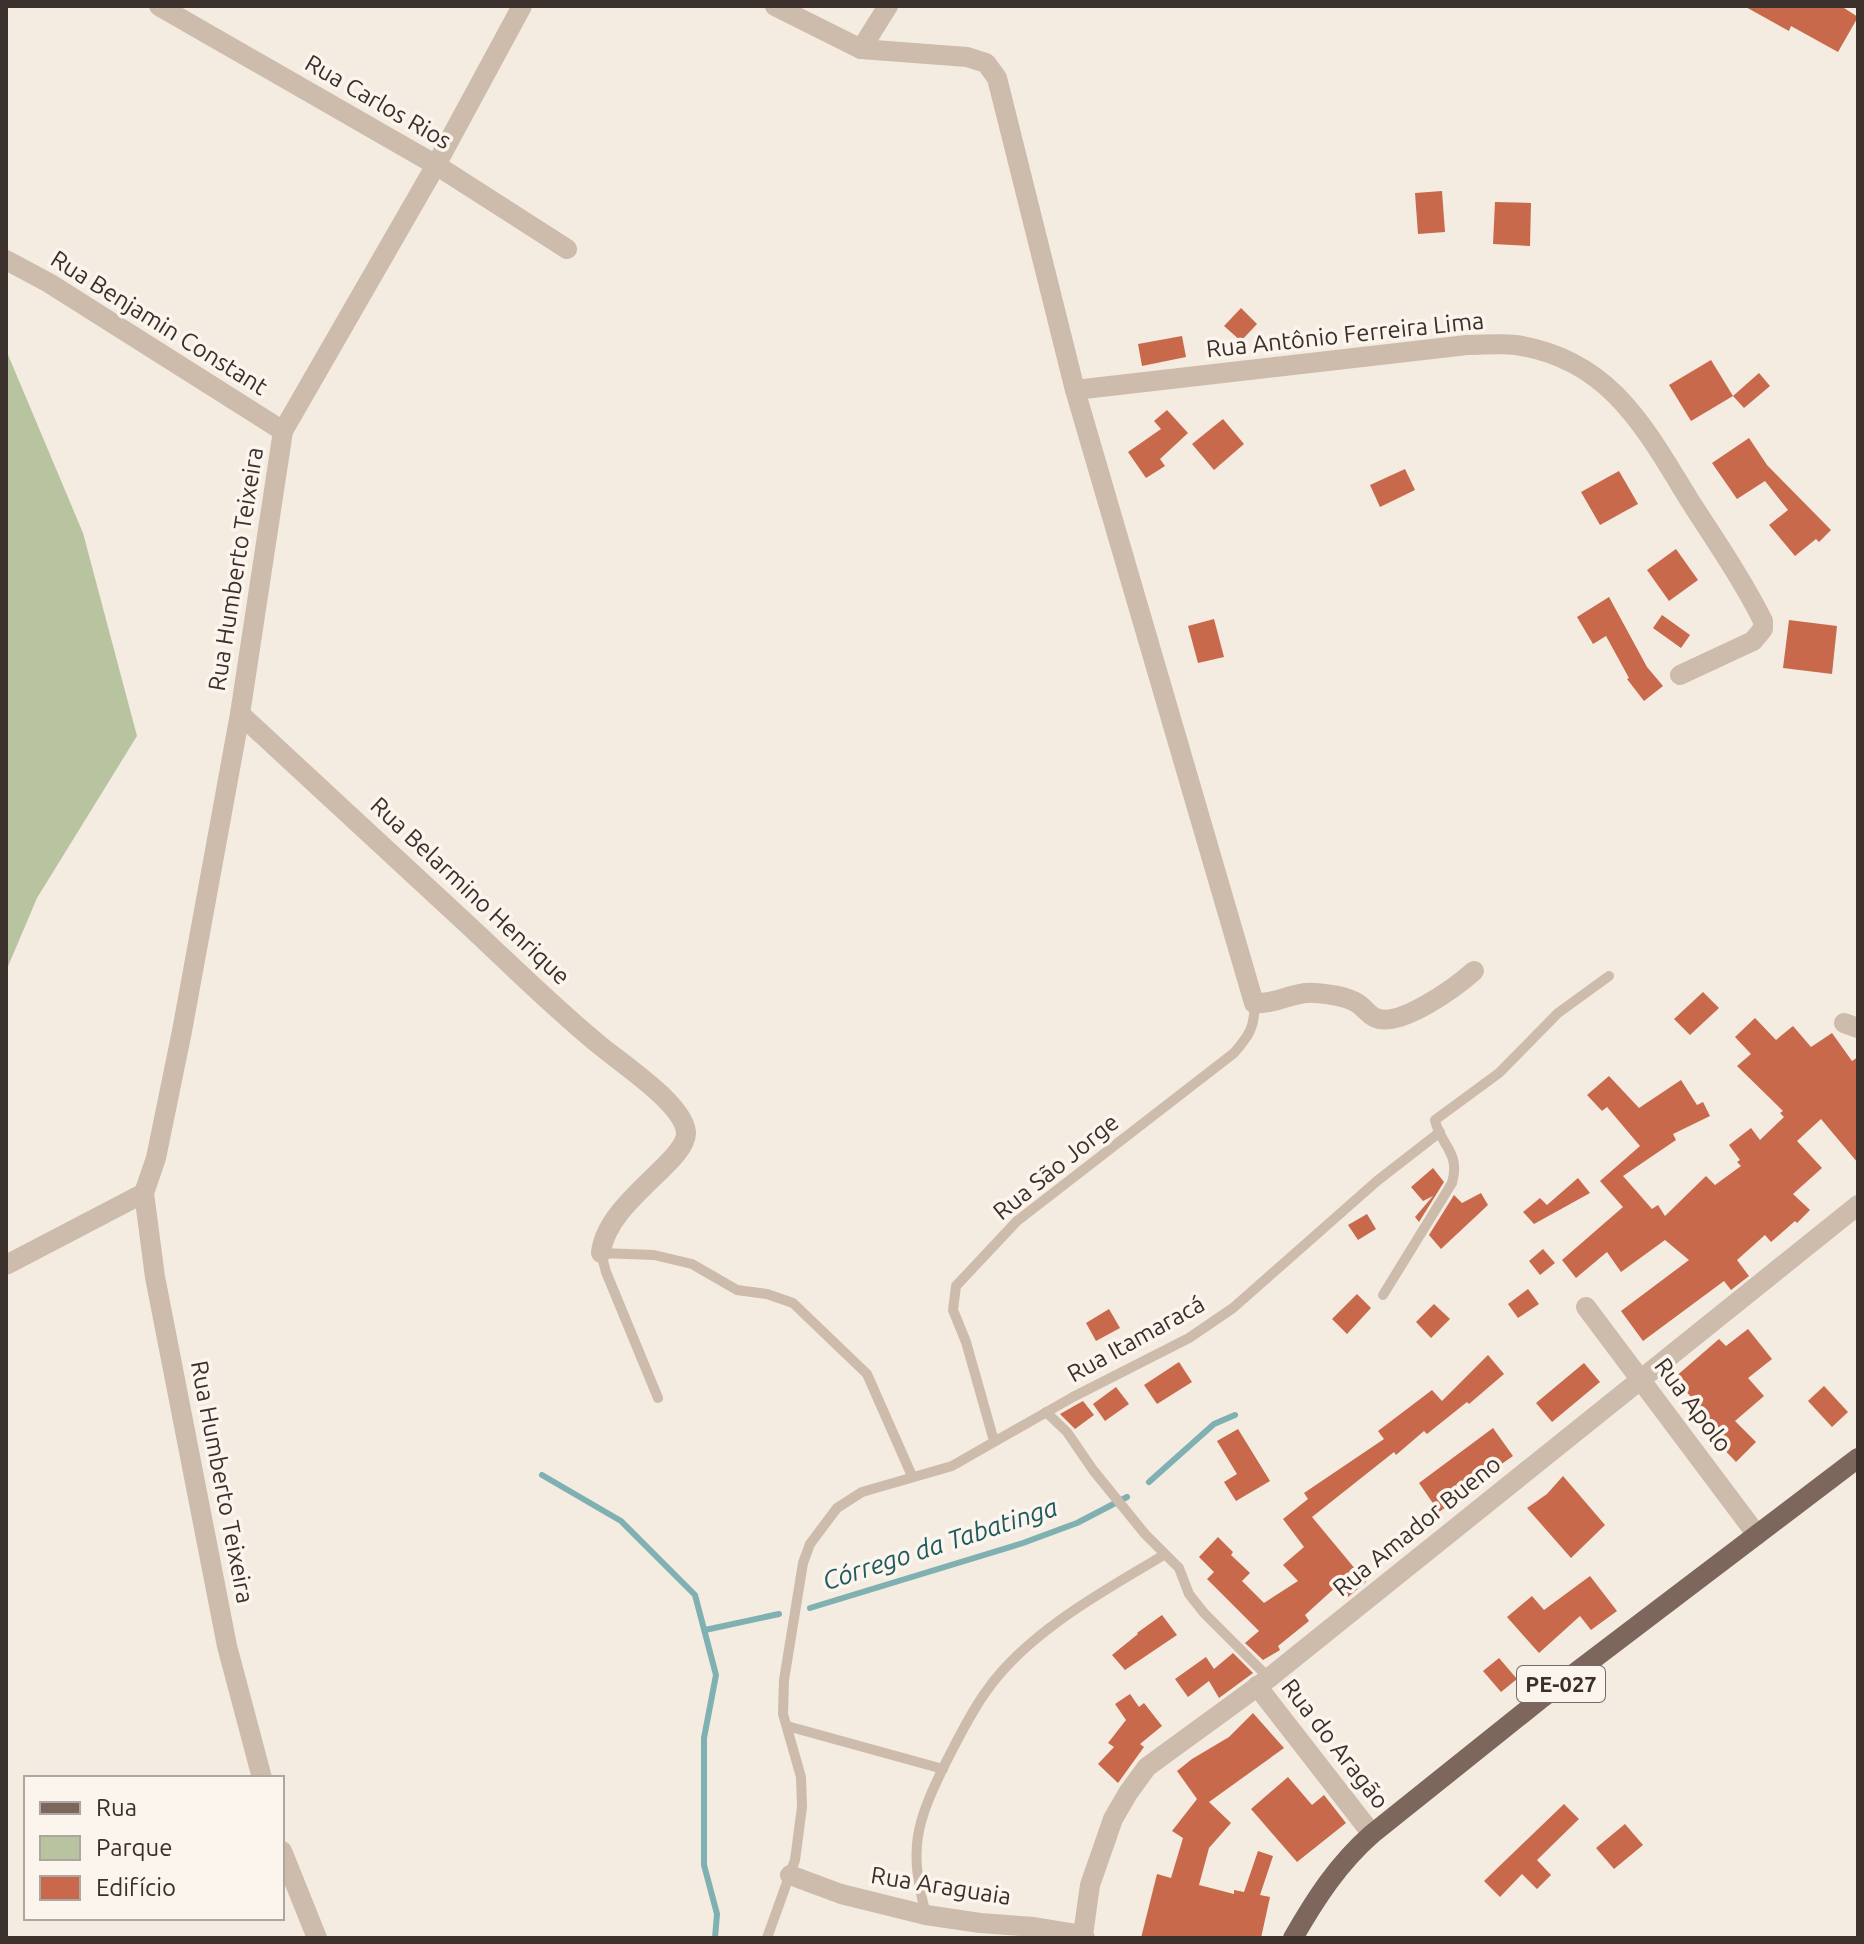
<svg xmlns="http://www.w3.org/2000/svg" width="1864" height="1944" font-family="Ubuntu,sans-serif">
  <rect width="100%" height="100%" fill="#f4ebe1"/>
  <polygon fill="#b8c4a0" points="6,350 83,533 137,736 37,898 6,971"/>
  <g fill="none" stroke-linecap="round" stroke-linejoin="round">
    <g stroke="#7fb0b2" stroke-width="6">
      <polyline points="542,1475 621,1521 695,1595 716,1675 704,1738 704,1865 717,1914 715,1938"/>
      <polyline points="1149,1482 1214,1424 1235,1415"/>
      <polyline points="810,1608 1023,1543 1077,1523 1127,1497"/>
      <polyline points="705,1630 779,1614"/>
    </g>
  </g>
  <g fill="#c8694b">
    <polygon points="1744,6 1841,6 1858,17 1838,52 1791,26 1789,31"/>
    <polygon points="1442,191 1445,232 1418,234 1415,193"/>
    <polygon points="1495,202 1531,203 1530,246 1493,244"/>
    <polygon points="1241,308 1257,324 1241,341 1224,326"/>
    <polygon points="1182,336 1186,357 1142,366 1138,344"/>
    <polygon points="1711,360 1733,396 1691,421 1669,385"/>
    <polygon points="1759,373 1770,386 1744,408 1733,396"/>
    <polygon points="1167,410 1188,433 1160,459 1165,466 1146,478 1128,452 1161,429 1154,421"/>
    <polygon points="1223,419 1244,444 1214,470 1192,444"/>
    <polygon points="1749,438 1767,465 1831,530 1819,542 1816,539 1795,556 1769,525 1788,510 1765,481 1737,499 1712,463"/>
    <polygon points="1405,469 1415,490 1380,507 1370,485"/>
    <polygon points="1619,471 1638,504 1600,525 1581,492"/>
    <polygon points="1676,549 1698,580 1669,601 1647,570"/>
    <polygon points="1609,597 1647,667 1663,686 1644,701 1627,679 1629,678 1606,636 1593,644 1577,617"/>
    <polygon points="1662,615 1690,635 1681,648 1653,628"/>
    <polygon points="1214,619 1224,657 1198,663 1188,626"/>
    <polygon points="1789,620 1837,626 1832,674 1783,668"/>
    <polygon points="1703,992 1719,1008 1690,1035 1674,1019"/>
    <polygon points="1755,1018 1776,1040 1793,1026 1811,1047 1832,1033 1852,1061 1858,1057 1858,1163 1821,1119 1797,1141 1822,1168 1793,1194 1810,1210 1797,1223 1795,1221 1771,1242 1765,1235 1737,1260 1749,1276 1731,1290 1724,1281 1643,1341 1621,1311 1689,1260 1665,1240 1621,1272 1607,1252 1576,1278 1562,1260 1623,1207 1600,1181 1640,1146 1607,1107 1602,1111 1587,1095 1609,1076 1639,1108 1681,1080 1697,1105 1703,1102 1710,1116 1673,1134 1676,1140 1623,1176 1652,1209 1658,1205 1665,1216 1706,1176 1715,1185 1741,1166 1737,1162 1740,1160 1729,1145 1751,1128 1760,1140 1784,1117 1780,1113 1783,1111 1737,1066 1751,1054 1735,1037"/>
    <polygon points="1433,1168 1444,1182 1419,1222 1415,1217 1433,1196 1423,1201 1411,1187"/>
    <polygon points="1578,1178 1590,1193 1534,1224 1523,1212 1540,1198 1547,1205"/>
    <polygon points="1481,1193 1488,1205 1441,1249 1429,1235 1454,1195 1462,1203"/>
    <polygon points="1367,1214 1376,1229 1358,1240 1348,1225"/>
    <polygon points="1543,1249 1555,1263 1540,1275 1529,1261"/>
    <polygon points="1528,1289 1539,1304 1518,1318 1508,1304"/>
    <polygon points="1357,1294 1371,1308 1347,1334 1332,1319"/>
    <polygon points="1434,1304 1450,1319 1431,1338 1416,1322"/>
    <polygon points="1109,1309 1120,1328 1096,1341 1086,1323"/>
    <polygon points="1748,1329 1772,1359 1748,1378 1764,1396 1735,1421 1756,1442 1736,1462 1719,1444 1722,1441 1703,1422 1709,1417 1674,1378 1719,1339 1726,1346"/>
    <polygon points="1488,1355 1504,1374 1469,1404 1467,1402 1427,1434 1424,1431 1396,1455 1394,1452 1312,1517 1366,1582 1348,1597 1338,1585 1305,1615 1309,1621 1278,1646 1280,1650 1263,1660 1245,1643 1259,1631 1207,1579 1214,1572 1199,1557 1218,1537 1233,1552 1231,1555 1250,1573 1242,1581 1264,1603 1298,1581 1283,1565 1304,1547 1283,1519 1308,1499 1304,1493 1384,1439 1378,1431 1432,1390 1442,1401"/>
    <polygon points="1179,1362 1192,1382 1157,1404 1144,1385"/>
    <polygon points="1584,1363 1600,1382 1552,1422 1536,1403"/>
    <polygon points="1824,1386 1848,1412 1832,1427 1808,1401"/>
    <polygon points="1116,1387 1129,1404 1105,1421 1093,1404"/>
    <polygon points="1083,1401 1094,1415 1075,1429 1060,1414"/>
    <polygon points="1493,1428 1513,1456 1457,1495 1459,1498 1439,1512 1419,1483"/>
    <polygon points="1238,1429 1270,1481 1236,1501 1224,1482 1237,1474 1217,1441"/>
    <polygon points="1563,1476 1605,1525 1571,1558 1527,1508 1547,1494"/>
    <polygon points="1590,1576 1617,1611 1591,1630 1580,1616 1539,1653 1507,1617 1532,1596 1544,1610"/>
    <polygon points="1162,1615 1177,1635 1125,1670 1112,1655 1138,1634 1137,1633"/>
    <polygon points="1233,1653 1253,1673 1219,1698 1209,1681 1188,1697 1175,1679 1206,1657 1214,1669"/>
    <polygon points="1499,1658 1517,1679 1501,1692 1483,1671"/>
    <polygon points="1130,1694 1139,1707 1144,1703 1162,1726 1140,1744 1144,1747 1118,1783 1098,1764 1114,1747 1108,1743 1126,1720 1115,1704"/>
    <polygon points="1253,1713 1284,1748 1209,1802 1231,1823 1209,1848 1199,1885 1234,1894 1234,1890 1244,1892 1258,1851 1273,1856 1260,1895 1270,1897 1261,1938 1141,1938 1157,1874 1171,1878 1183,1838 1172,1831 1197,1799 1177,1771 1192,1759 1229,1737"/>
    <polygon points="1288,1777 1312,1805 1324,1795 1346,1823 1297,1862 1251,1809"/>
    <polygon points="1564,1804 1579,1819 1537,1860 1551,1875 1537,1889 1522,1874 1500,1897 1484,1881"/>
    <polygon points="1625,1824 1643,1845 1614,1869 1596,1848"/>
  </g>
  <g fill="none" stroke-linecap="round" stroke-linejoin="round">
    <g stroke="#cdbbac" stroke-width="10">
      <path d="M1383 1295 1452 1183C1461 1152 1440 1145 1435 1120L1499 1073 1558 1013 1609 976"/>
      <polyline points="658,1398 606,1272 601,1253 654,1255 692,1264 737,1290 767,1294 793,1303 867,1374 912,1476"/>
      <polyline points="1046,1412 1067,1432 1093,1470 1145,1534 1179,1568 1189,1594 1204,1613 1269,1678"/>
      <path d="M994 1441 966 1342 953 1310 956 1286 1017 1221 1234 1053C1248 1037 1256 1026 1254 1003"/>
      <polyline points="787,1726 943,1769"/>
      <path d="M926 1914C908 1848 916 1823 946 1762 958 1739 970 1714 985 1693 1026 1633 1103 1591 1164 1555"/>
      <polyline points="767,1938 795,1860 802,1807 801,1777 783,1714 784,1680 803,1563 810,1544 837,1508 862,1492 952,1466 1073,1397 1189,1338 1233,1308 1377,1181 1440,1132"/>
    </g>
    <g stroke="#cdbbac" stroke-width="20">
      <polyline points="159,6 436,165 567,249"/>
      <path d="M775 6 861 49 967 57 986 63 997 78 1075 390 1254 1003C1276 1005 1293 991 1315 993 1328 994 1346 996 1357 1003 1364 1007 1368 1015 1376 1018 1400 1028 1456 987 1474 971"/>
      <polyline points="861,49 888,6"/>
      <polyline points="6,260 49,283 283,431"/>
      <path d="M1075 390 1467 345C1483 345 1501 343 1516 345 1610 359 1645 428 1690 501 1715 540 1742 579 1763 621V629L1753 641 1680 675"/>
      <path d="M240 714C316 784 391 854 467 924 510 964 552 1006 597 1043 619 1062 683 1103 686 1132 688 1161 606 1202 601 1253"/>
      <polyline points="1844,1023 1858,1028"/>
      <polyline points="6,1265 144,1193"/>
      <polyline points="1586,1307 1757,1535"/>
      <polyline points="1257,1686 1372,1834"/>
      <polyline points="262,1778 227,1646 155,1277 144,1193 156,1158 182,1031 240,714 283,431 436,165 522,6"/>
      <polyline points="282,1851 317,1938"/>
      <polyline points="790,1875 841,1894 926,1915 980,1923 1034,1927 1083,1935 1085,1938"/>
      <polyline points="1083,1935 1090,1885 1113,1819 1128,1793 1147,1767 1269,1678 1858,1205"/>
    </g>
    <path stroke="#7d675c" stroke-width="20" d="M1293 1938C1316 1898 1338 1864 1372 1834L1542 1698 1858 1458"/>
  </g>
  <g text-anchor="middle" stroke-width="7" stroke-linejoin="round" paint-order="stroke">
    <rect fill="#fbf5ee" stroke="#756b66" stroke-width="2" x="1517" y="1666" width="88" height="36" rx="6"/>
    <g font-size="22" font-weight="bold" fill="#3b302b">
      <text x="1561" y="1692">PE-027</text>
    </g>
    <g font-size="24" fill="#3b302b" stroke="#fbf5ee">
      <text transform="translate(378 102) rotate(30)" y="8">Rua Carlos Rios</text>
      <text transform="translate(159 323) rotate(32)" y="8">Rua Benjamin Constant</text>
      <text transform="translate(1345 335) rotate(-6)" y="8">Rua Antônio Ferreira Lima</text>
      <text transform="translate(236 569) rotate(-81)" y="8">Rua Humberto Teixeira</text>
      <text transform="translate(470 891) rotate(43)" y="8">Rua Belarmino Henrique</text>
      <text transform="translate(1056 1167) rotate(-39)" y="8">Rua São Jorge</text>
      <text transform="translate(1136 1339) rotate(-29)" y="8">Rua Itamaracá</text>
      <text transform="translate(1693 1405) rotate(53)" y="8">Rua Apolo</text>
      <text transform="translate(222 1482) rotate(79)" y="8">Rua Humberto Teixeira</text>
      <text transform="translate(1417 1526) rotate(-39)" y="8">Rua Amador Bueno</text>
      <text transform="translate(1335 1744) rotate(52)" y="8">Rua do Aragão</text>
      <text transform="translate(941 1886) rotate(9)" y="8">Rua Araguaia</text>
    </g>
    <g font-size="26" font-style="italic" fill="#1f5a5e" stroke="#fbf5ee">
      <text transform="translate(940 1544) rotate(-18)" y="9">Córrego da Tabatinga</text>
    </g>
  </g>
  <rect width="1864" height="1944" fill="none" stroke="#3b302b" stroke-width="16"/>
  <rect x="24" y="1776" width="260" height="144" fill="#fbf5ee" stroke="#aea6a0" stroke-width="2"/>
  <rect x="40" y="1802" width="40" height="12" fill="#7d675c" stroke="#aea6a0" stroke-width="2"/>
  <text x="96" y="1816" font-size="24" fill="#3b302b">Rua</text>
  <rect x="40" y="1836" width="40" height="24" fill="#b8c4a0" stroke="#aea6a0" stroke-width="2"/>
  <text x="96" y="1856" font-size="24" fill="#3b302b">Parque</text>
  <rect x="40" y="1876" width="40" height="24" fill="#c8694b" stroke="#aea6a0" stroke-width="2"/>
  <text x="96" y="1896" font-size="24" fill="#3b302b">Edifício</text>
</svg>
